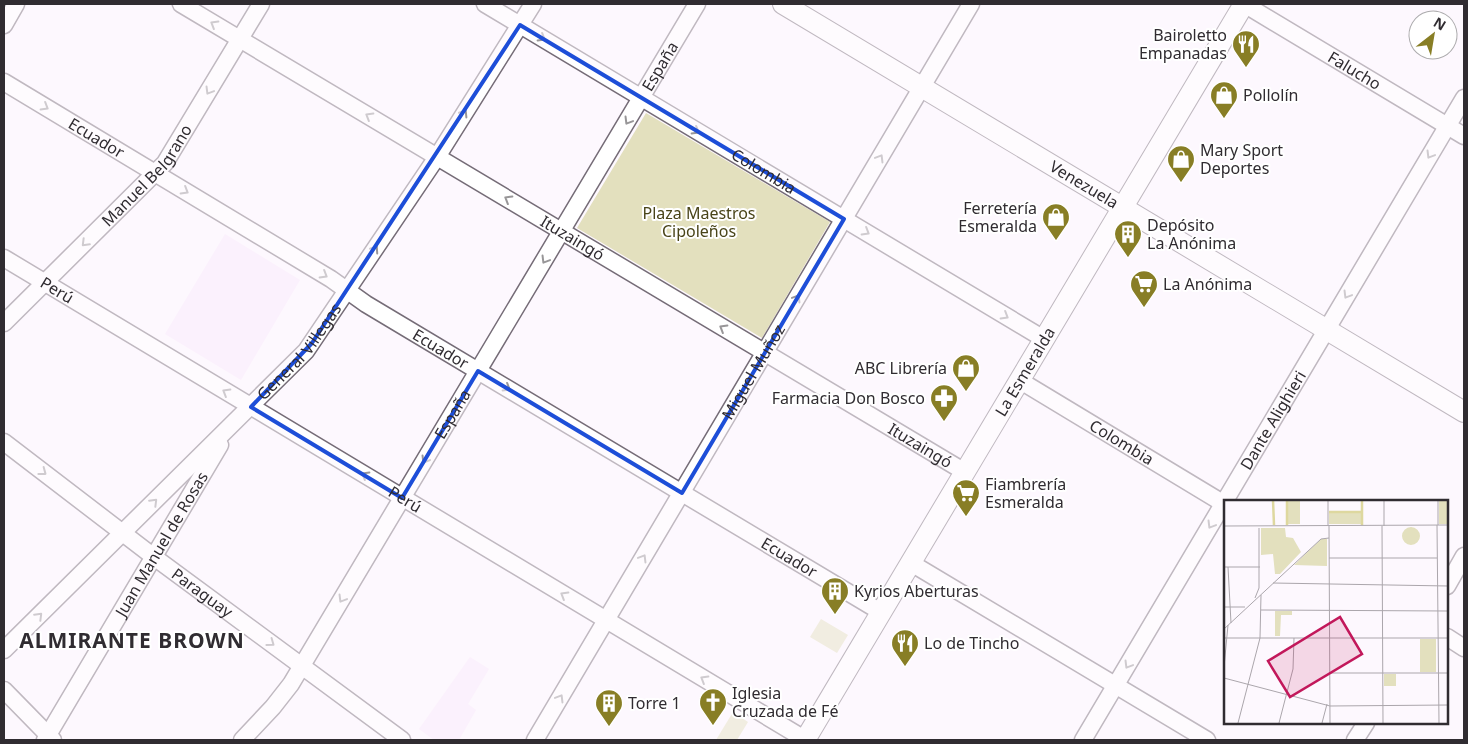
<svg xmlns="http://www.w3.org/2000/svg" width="1468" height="744" font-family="'Noto Sans',sans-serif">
  <rect width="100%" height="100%" fill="#fdf8fe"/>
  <g fill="#f9e8fc">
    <polygon points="225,234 300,280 241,380 165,334"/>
    <polygon points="470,657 489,669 468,704 476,710 459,740 434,740 419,729"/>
  </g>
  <g fill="#e3e0be">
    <polygon points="646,113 830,222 762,338 577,228"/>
    <polygon points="821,619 848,635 837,653 810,637"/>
    <polygon points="733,712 748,722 737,740 716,740"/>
  </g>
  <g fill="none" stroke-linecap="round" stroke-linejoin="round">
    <g stroke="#756c77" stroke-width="19">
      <g id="minor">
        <path id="s1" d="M181 4 965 472"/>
        <path id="s2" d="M485 4 1044 339"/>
        <path id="s3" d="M1244 4 1464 136"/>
        <polyline points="4,25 16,4"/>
        <path id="s4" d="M4 82 331 279 366 304 881 612"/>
        <path id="s5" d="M4 258 806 740"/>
        <path id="s6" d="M4 323 165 163 261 4"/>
        <path id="s7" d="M1019 380 1226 505"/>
        <path id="s8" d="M4 442 154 557 402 740"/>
        <polyline points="911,563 1207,740"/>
        <polyline points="1447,586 1464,556"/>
        <polyline points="1447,637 1464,648"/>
        <path id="s9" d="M4 650 306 351 437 157 533 4"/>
        <polyline points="4,690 53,740"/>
        <path id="s10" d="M45 740 220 445"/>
        <path id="s11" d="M242 740 273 707 291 684 697 4"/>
        <path id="s12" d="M535 740 971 4"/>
        <path id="s13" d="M1083 740 1464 98"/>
        <polyline points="1355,740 1366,723"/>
      </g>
    </g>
    <g stroke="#756c77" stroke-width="22">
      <g id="major">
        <path id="s14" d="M783 4 1464 412"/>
        <path id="s15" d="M805 740 1244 4"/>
      </g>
    </g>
    <use href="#minor" stroke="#fff" stroke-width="16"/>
    <use href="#major" stroke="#fff" stroke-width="20"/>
  </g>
  <defs><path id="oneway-chevron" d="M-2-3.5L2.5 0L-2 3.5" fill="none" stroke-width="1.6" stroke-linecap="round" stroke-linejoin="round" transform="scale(1.25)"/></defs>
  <g stroke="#989698">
    <use href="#oneway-chevron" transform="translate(214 24) rotate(-149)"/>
    <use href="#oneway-chevron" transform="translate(542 38) rotate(31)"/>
    <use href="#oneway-chevron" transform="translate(209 91) rotate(121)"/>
    <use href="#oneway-chevron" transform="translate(45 107) rotate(31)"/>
    <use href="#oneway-chevron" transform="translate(464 113) rotate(-58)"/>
    <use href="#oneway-chevron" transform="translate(369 116) rotate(-149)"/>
    <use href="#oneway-chevron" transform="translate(628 121) rotate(121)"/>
    <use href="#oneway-chevron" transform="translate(696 131) rotate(31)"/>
    <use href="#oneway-chevron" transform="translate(1430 155) rotate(121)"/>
    <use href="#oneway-chevron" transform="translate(880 158) rotate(-59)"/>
    <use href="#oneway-chevron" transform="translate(185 191) rotate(31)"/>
    <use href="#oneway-chevron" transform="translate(508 199) rotate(-149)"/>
    <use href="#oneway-chevron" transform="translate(866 232) rotate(31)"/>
    <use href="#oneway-chevron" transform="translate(85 243) rotate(135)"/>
    <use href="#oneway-chevron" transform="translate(375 249) rotate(-56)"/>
    <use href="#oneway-chevron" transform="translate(545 260) rotate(121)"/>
    <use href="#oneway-chevron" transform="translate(324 275) rotate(31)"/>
    <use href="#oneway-chevron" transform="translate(1347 295) rotate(121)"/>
    <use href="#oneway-chevron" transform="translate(797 298) rotate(-59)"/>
    <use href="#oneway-chevron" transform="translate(1005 316) rotate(31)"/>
    <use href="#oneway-chevron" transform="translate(723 328) rotate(-149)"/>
    <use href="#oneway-chevron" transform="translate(507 388) rotate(31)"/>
    <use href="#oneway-chevron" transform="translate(226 392) rotate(-149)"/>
    <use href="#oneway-chevron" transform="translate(425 460) rotate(121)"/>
    <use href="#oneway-chevron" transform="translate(43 472) rotate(37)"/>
    <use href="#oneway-chevron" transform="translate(365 475) rotate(-149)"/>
    <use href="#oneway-chevron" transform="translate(154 502) rotate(-45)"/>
    <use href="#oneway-chevron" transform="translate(1211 525) rotate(121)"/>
    <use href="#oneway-chevron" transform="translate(643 558) rotate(-59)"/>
    <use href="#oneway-chevron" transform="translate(564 595) rotate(-149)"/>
    <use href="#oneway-chevron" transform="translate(342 599) rotate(121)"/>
    <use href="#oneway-chevron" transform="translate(39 616) rotate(-45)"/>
    <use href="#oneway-chevron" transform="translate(271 643) rotate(36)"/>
    <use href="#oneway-chevron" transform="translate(1128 665) rotate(121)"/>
    <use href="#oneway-chevron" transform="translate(704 679) rotate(-149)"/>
    <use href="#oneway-chevron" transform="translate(560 698) rotate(-59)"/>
  </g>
  <path d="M0 0H1468V744H0ZM520 25 844 219 682 493 478 371 402 498 251 407 312 343Z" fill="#fdf8fe" fill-opacity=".55" fill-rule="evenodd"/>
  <path fill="none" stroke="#1d4ed8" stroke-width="4" stroke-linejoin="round" d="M520 25 844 219 682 493 478 371 402 498 251 407 312 343Z"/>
  <defs>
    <g id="restaurant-pin" transform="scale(1.4375)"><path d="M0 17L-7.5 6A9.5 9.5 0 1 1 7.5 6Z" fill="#887e25" stroke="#fff"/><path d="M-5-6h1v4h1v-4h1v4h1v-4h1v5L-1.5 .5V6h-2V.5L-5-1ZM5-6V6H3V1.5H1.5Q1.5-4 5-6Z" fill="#fff"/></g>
    <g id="shop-pin" transform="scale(1.4375)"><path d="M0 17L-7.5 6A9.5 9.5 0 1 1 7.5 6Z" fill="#887e25" stroke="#fff"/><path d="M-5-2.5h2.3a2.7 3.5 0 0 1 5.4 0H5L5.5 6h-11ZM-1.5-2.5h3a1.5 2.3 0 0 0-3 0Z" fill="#fff"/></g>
    <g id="building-pin" transform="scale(1.4375)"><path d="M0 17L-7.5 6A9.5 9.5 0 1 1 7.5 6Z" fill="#887e25" stroke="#fff"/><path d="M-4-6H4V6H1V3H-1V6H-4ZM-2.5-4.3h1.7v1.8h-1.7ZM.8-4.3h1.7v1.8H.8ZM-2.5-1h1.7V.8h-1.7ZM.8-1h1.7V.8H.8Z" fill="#fff"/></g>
    <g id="supermarket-pin" transform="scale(1.4375)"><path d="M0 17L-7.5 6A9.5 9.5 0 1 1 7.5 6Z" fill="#887e25" stroke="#fff"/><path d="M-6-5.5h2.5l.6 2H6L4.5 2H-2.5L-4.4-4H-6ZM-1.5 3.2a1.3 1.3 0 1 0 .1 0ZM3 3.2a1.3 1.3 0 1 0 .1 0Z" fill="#fff"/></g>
    <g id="pharmacy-pin" transform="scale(1.4375)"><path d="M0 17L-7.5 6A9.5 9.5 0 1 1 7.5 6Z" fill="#887e25" stroke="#fff"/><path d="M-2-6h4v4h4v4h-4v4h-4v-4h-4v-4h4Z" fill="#fff"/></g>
    <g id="church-pin" transform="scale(1.4375)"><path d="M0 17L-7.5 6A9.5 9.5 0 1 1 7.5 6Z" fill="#887e25" stroke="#fff"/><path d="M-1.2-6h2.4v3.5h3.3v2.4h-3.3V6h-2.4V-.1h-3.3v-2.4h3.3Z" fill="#fff"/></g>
  </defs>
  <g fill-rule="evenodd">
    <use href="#restaurant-pin" x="1246" y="44"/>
    <use href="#shop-pin" x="1224" y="95"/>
    <use href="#shop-pin" x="1181" y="159"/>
    <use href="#shop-pin" x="1056" y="217"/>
    <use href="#building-pin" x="1128" y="234"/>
    <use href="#supermarket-pin" x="1144" y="284"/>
    <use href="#shop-pin" x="966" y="368"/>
    <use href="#pharmacy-pin" x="944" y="398"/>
    <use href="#supermarket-pin" x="966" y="493"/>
    <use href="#building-pin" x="835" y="591"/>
    <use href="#restaurant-pin" x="905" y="643"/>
    <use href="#church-pin" x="713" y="702"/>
    <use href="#building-pin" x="609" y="703"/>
  </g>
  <g text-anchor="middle" stroke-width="4" stroke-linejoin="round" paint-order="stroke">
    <g font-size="16" fill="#302c31" stroke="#fff" text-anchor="start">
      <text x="1227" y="41" text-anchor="end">Bairoletto<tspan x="1227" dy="18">Empanadas</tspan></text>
      <text x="1243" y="101">Pollolín</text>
      <text x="1200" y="156">Mary Sport<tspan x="1200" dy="18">Deportes</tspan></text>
      <text x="1037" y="214" text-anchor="end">Ferretería<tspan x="1037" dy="18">Esmeralda</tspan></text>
      <text x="1147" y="231">Depósito<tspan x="1147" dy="18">La Anónima</tspan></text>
      <text x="1163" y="290">La Anónima</text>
      <text x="947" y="374" text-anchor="end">ABC Librería</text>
      <text x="925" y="404" text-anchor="end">Farmacia Don Bosco</text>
      <text x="985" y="490">Fiambrería<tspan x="985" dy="18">Esmeralda</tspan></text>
      <text x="854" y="597">Kyrios Aberturas</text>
      <text x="924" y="649">Lo de Tincho</text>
      <text x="732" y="699">Iglesia<tspan x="732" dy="18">Cruzada de Fé</tspan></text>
      <text x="628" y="709">Torre 1</text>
    </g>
    <g font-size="16" fill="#302c31" stroke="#fff">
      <text dy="6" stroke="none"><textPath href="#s11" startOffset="794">España</textPath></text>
      <text dy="6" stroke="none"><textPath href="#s3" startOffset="129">Falucho</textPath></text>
      <text dy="6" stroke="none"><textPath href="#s4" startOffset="108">Ecuador</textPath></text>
      <text dy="6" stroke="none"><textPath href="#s2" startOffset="325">Colombia</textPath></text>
      <text dy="6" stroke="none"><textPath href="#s6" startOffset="206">Manuel Belgrano</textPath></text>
      <text dy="6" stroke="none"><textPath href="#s14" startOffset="351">Venezuela</textPath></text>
      <text dy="6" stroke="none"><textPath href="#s1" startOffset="456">Ituzaingó</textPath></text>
      <text dy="6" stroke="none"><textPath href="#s5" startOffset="62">Perú</textPath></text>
      <text dy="6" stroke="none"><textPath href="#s4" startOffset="512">Ecuador</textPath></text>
      <text dy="6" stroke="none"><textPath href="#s9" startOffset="420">General Villegas</textPath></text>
      <text dy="6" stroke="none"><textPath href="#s12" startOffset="428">Miguel Muñoz</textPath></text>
      <text dy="6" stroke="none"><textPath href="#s15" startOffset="429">La Esmeralda</textPath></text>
      <text dy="6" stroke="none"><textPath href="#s11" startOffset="389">España</textPath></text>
      <text dy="6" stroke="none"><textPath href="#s13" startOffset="372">Dante Alighieri</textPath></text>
      <text dy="6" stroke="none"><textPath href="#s7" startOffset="120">Colombia</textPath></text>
      <text dy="6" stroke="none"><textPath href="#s1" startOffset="861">Ituzaingó</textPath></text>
      <text dy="6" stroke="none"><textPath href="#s5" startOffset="468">Perú</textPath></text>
      <text dy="6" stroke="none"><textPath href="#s10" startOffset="228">Juan Manuel de Rosas</textPath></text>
      <text dy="6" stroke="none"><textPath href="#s4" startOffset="918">Ecuador</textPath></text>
      <text dy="6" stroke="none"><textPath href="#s8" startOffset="249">Paraguay</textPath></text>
    </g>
    <g font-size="16" fill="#494418" stroke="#fff">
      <text x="699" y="219">Plaza Maestros<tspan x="699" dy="18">Cipoleños</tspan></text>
    </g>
    <g font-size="21" font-weight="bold" letter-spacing="1" fill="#302c31" stroke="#fff">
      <text x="132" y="648">ALMIRANTE BROWN</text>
    </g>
  </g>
  <g transform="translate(1224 500)">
    <rect width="224" height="224" fill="#fdf8fe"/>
    <path d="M63 0H76V24H63ZM215 0H224V24H215ZM105 12H139L138 24H105ZM178 36a9 9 0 1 1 18 0a9 9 0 1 1-18 0ZM37 28H61L62 37 69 38 77 52 56 74H51L49 54 37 55ZM97 39H103V66L70 65ZM51 111H68V115H57L56 136H51ZM196 139H212V172H196ZM160 174H172V186H160Z" fill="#e3e0be"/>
    <path fill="none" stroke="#ded89f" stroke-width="2.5" d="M49 0 50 25M63 0V25M105 12H138M138 25V0"/>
    <path fill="none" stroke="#aba6ac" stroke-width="1" d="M104 0V25M160 0V26M214 0V25M213 25 215 223M0 26 224 25M105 26 106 223M158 26 159 223M105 58H213M0 67H36M4 67 7 123M49 83 224 86M31 98 35 88V28M0 107H21M37 110 224 111M0 129 97 39 105 38M0 138H224M0 167 4 125M105 173H224M0 178 106 206 224 205M14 223 36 138 37 95M55 223 69 169 70 138M98 223 103 204"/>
    <path fill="#c2185b" fill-opacity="0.15" stroke="#c2185b" stroke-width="2.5" d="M116 117 138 154 66 197 44 161Z"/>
    <rect width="224" height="224" fill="none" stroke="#302c31" stroke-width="2.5"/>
  </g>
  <rect width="1468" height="744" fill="none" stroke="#302c31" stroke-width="10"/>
  <g transform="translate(1433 35) rotate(31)"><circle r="24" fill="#ffffff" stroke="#acabad"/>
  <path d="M0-4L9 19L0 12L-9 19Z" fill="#887e25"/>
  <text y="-8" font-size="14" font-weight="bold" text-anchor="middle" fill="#302c31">N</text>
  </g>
</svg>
